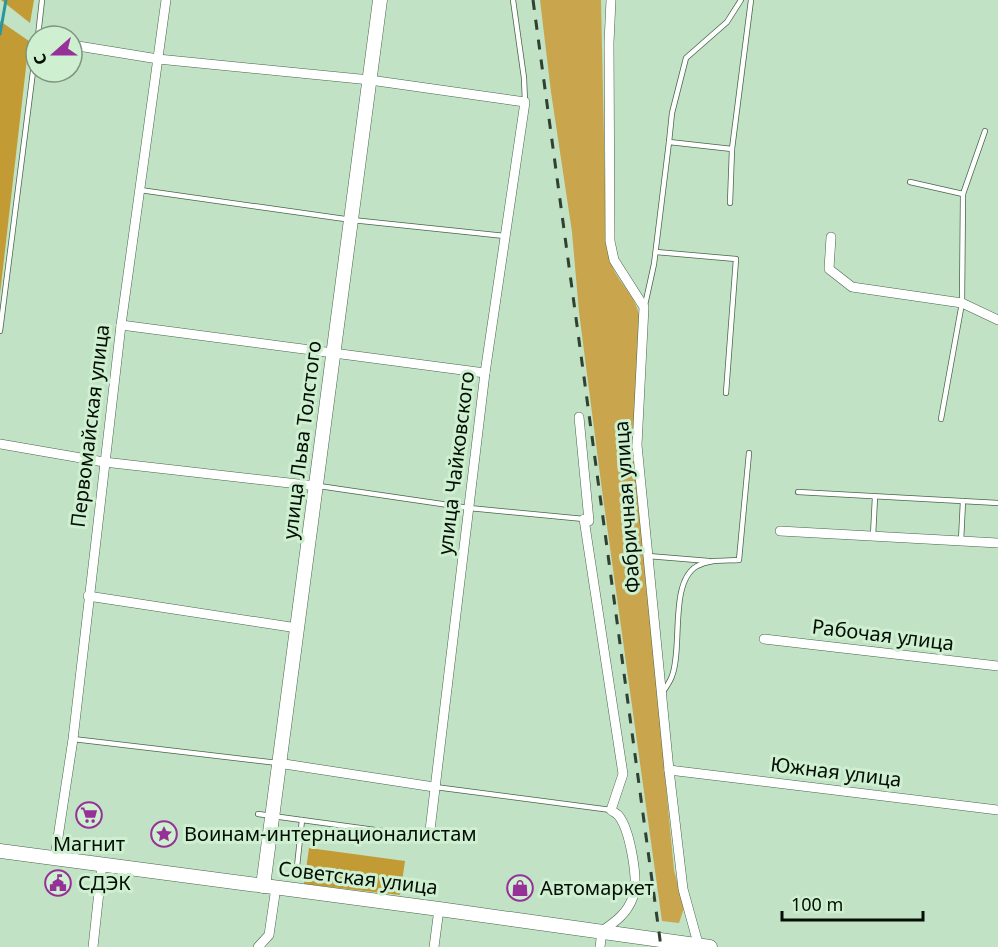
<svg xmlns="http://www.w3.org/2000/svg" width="998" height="947" font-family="'Noto Sans',sans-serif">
  <rect width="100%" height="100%" fill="#c1e2c4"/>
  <path fill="#c9a54e" d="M540 0H601L606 234C608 246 609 258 613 268 621 285 636 297 639 315L638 494 674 870 684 908 679 923 662 921 602 490 579 312 572 232 551 92Z"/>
  <g fill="#c39b34">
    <polygon points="2,0 34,0 30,23 1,0"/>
    <polygon points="0,21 29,41 0,294"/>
    <polygon points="309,848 405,861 400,895 304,884"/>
  </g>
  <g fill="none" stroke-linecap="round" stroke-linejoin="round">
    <polyline stroke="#2798a2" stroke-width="3" points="0,34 6,0"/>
    <g stroke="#48654b" stroke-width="6">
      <g id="lane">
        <polyline points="513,0 524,78 525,102"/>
        <polyline points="38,36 42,0"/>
        <polyline points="669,142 672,113 686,58 727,22 741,0"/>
        <polyline points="910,182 963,194"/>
        <polyline points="140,190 352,220 505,236"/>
        <polyline points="730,203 732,149 751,0"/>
        <polyline points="656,252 736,259 726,393"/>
        <polyline points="645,305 654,264 669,142 732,149"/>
        <polyline points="0,331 36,48"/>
        <polyline points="941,419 962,303 963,194 985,131"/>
        <polyline points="319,486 469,508 584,519"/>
        <polyline points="798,492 998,503"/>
        <polyline points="873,536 875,497"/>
        <polyline points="961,541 963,501"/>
        <polyline points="648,556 709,561"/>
        <path d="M663 692C666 687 670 682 672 676 683 647 669 582 697 566 710 559 725 561 739 560L749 453"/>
        <polyline points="73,739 278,763"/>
        <polyline points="435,787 611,810"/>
        <polyline points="258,814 397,833"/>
        <polyline points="296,876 302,820"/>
      </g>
    </g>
    <g stroke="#48654b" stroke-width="10">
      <g id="street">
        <polyline points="611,0 609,43 610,241 614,260 644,307 637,445 669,770 683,889 699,947"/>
        <polyline points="72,45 158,59 370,80 525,102 485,373 430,830"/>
        <polyline points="831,237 829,269 852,287 962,303 998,320"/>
        <polyline points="121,325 485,373"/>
        <path d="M579 417 589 521 584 519 623 774 611 810C613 812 616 813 618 815 630 829 639 881 633 897 627 914 615 922 602 931L600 947"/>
        <polyline points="0,444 104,462 316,486"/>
        <polyline points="780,531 998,543"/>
        <polyline points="88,596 297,628"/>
        <polyline points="764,639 998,666"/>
        <polyline points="278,763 434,787"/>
        <polyline points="669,770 998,810"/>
        <polyline points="55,857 73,739 121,325 166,0"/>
        <polyline points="93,947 102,864"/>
        <polyline points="258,947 269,935 276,887"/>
        <polyline points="434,947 439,909"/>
      </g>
    </g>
    <g stroke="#48654b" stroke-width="15">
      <g id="secondary">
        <polyline points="0,851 439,909 710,947"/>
        <polyline points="263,886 380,0"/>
      </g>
    </g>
    <use href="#lane" stroke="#fff" stroke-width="4.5"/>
    <use href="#street" stroke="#fff" stroke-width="9"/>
    <use href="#secondary" stroke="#fff" stroke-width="14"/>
    <polyline stroke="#304032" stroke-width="3" stroke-dasharray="10 10" stroke-linecap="butt" points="533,0 661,947"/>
  </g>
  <defs>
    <g id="supermarket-ring" transform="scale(1.35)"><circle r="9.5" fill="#ceefd0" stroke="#953197" stroke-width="1.5"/><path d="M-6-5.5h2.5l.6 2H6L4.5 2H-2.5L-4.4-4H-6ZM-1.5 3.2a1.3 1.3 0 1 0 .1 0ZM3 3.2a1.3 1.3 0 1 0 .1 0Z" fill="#953197"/></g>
    <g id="sight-ring" transform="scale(1.35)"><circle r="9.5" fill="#ceefd0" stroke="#953197" stroke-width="1.5"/><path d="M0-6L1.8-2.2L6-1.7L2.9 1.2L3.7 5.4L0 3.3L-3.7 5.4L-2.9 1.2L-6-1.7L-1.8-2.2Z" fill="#953197"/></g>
    <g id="civic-ring" transform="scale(1.35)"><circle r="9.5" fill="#ceefd0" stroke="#953197" stroke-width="1.5"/><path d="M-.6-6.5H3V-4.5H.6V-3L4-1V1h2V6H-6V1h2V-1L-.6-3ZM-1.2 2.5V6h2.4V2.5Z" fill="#953197"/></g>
    <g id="shop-ring" transform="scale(1.35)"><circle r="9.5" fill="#ceefd0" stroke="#953197" stroke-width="1.5"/><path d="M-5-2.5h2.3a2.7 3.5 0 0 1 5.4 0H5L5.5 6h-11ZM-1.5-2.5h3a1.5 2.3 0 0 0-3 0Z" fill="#953197"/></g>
  </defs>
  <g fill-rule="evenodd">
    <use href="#supermarket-ring" x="89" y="815"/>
    <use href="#sight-ring" x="164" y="834"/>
    <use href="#civic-ring" x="58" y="883"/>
    <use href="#shop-ring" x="520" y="888"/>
  </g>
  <g text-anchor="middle" stroke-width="6" stroke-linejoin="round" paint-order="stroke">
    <g font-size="20" fill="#040e05" stroke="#ceefd0">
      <text transform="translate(90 426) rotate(-83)" y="7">Первомайская улица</text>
      <text transform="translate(302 440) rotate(-83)" y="7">улица Льва Толстого</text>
      <text transform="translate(456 463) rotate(-83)" y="7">улица Чайковского</text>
      <text transform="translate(627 507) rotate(-94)" y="7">Фабричная улица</text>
      <text transform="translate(883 635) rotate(7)" y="7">Рабочая улица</text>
      <text transform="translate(836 772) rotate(7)" y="7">Южная улица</text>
      <text transform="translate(358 878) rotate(7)" y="7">Советская улица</text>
    </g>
    <g font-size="20" fill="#040e05" stroke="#ceefd0" text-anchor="start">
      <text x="184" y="841">Воинам-интернационалистам</text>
      <text x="89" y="851" text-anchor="middle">Магнит</text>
      <text x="78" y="890">СДЭК</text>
      <text x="540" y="895">Автомаркет</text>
    </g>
  </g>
  <g transform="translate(54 54) rotate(249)"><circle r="28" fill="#ceefd0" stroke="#7d957f" stroke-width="1.5"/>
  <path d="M0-4.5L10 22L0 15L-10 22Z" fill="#953197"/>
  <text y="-9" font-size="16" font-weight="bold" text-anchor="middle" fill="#040e05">С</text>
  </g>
  <path d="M782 911v9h141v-9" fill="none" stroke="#040e05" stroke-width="3"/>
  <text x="791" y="911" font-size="18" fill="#040e05" stroke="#ceefd0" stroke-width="4.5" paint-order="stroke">100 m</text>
</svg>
